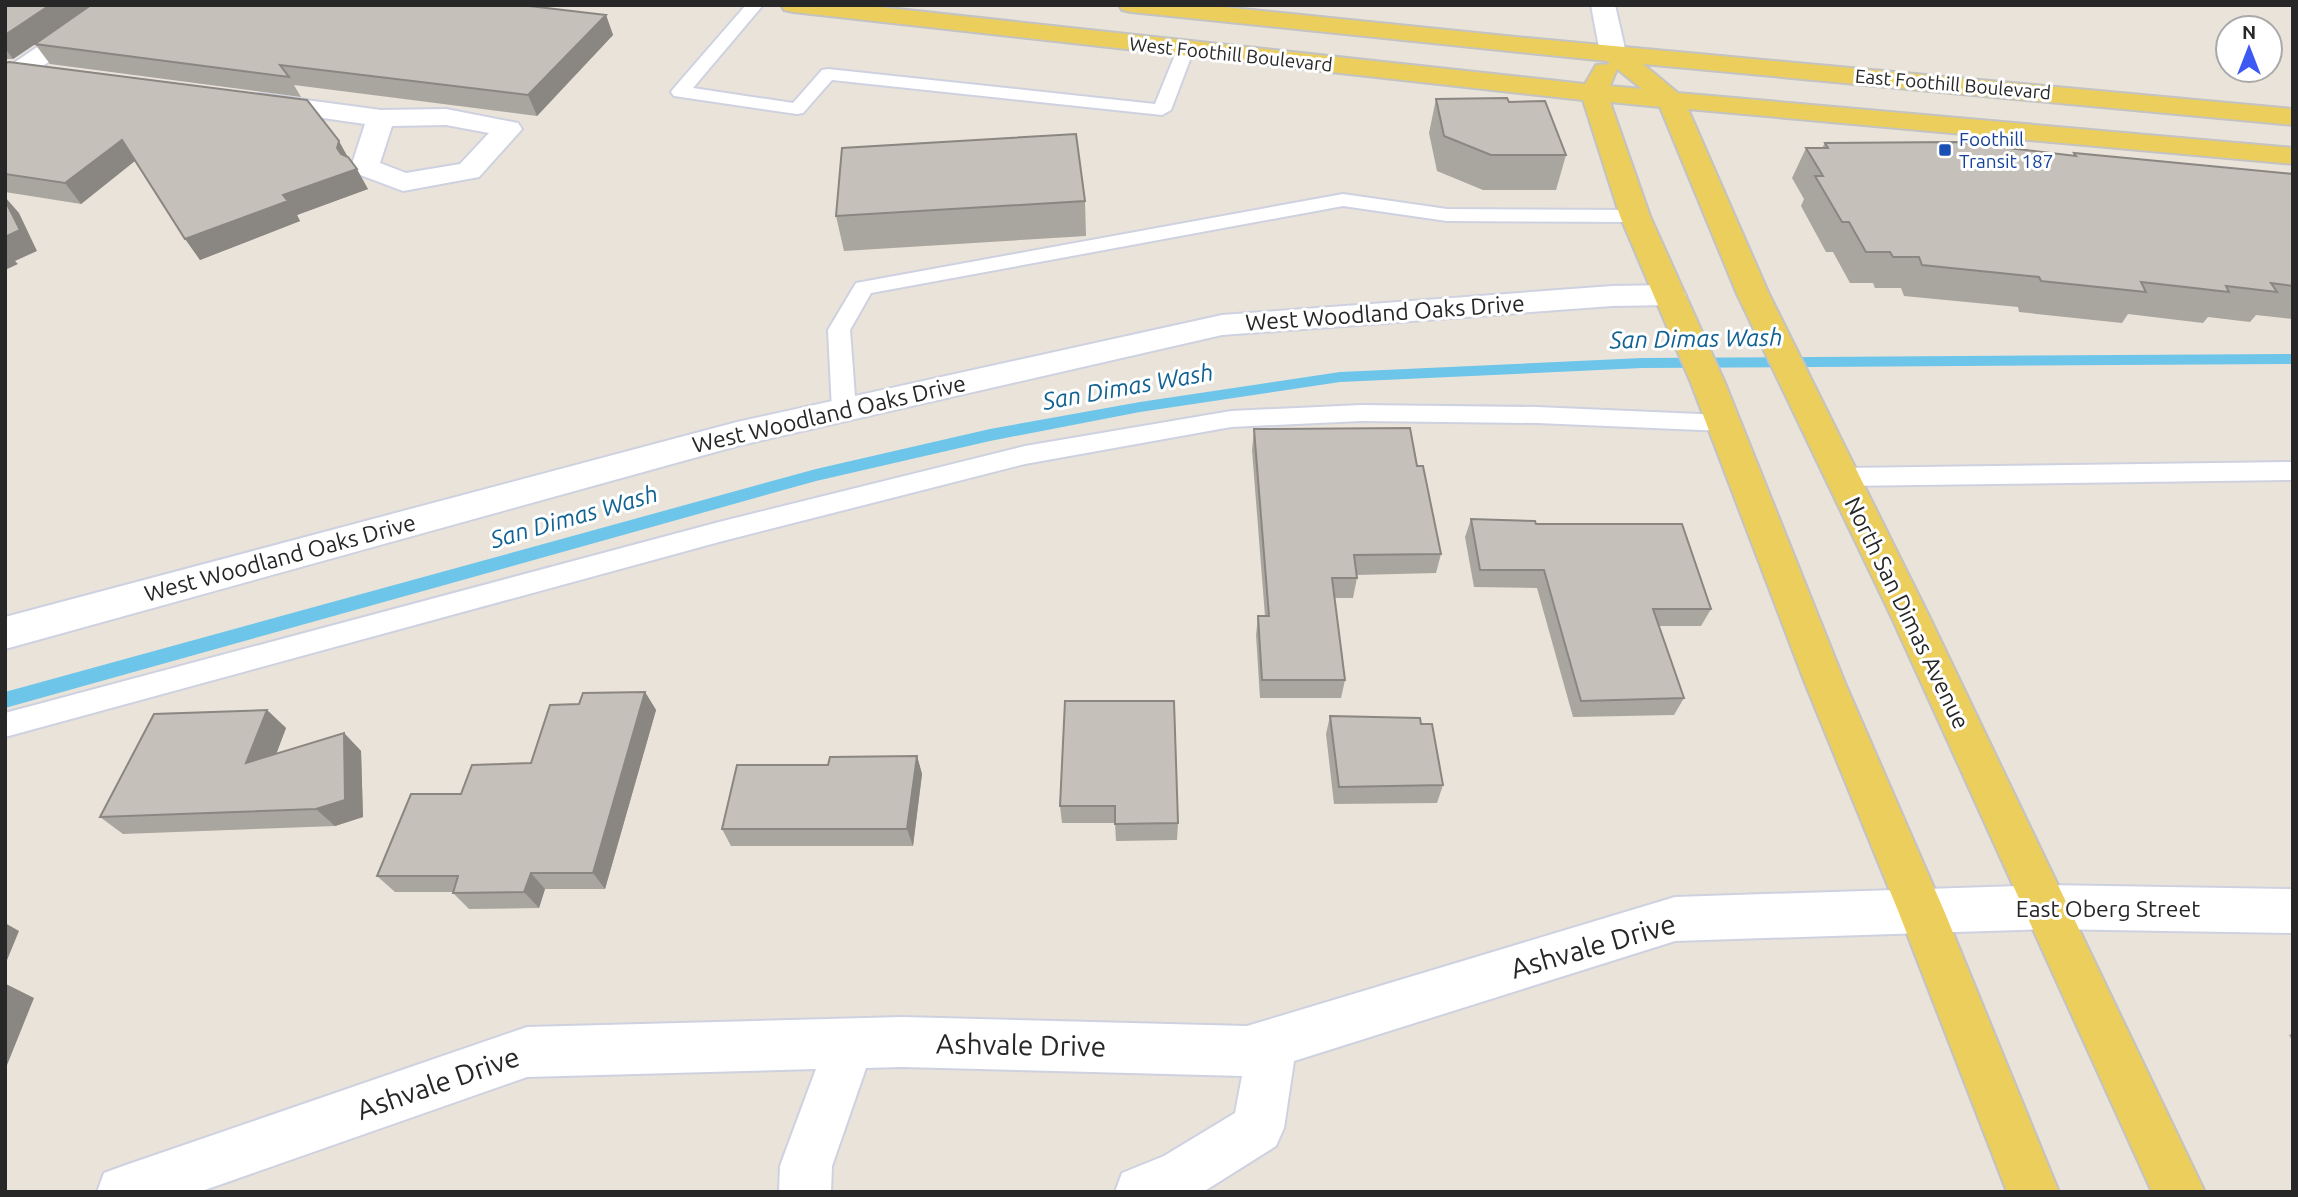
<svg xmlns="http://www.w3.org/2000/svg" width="2298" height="1197" font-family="Ubuntu,sans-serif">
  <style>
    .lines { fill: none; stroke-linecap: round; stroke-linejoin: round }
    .stream { fill: #6dc5ea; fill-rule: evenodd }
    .lane-casing { stroke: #ced1e0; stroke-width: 4 }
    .street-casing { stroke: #ced1e0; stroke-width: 4 }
    .primary-casing { stroke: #c3c3c3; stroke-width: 4 }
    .lane { fill: #fff; fill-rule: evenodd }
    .street { fill: #fff; fill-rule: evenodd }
    .primary { fill: #ecce5c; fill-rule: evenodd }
    .wall { fill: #a9a59f }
    .shaded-wall { fill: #8a8682 }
    .building { fill: #c5c0b9; stroke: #8a8682; stroke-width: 2 }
    .transit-dot { fill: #1a4fb4; stroke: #fff; stroke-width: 2.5 }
    .labels { text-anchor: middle; stroke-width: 6; stroke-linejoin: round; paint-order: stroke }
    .far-street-label { font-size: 19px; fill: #272727; stroke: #fff }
    .far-transit-label { font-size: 19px; fill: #164399; stroke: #fff; text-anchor: start }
    .street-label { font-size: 23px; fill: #272727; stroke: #fff }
    .water-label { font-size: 24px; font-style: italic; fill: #116292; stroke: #fff }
    .near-street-label { font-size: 28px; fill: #272727; stroke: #fff }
  </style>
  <rect width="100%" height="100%" fill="#eae3d9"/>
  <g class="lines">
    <!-- stream -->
    <path class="stream" d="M2293 354V364L1642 368 1340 382 1140 412 990 441 816 481 5 708V692L816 469 990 429 1140 402 1340 372 1642 358Z"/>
    <defs>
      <path id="lane" d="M746 5H763L693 88 793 103 822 70 828 69 1155 104 1179 45 1185 44 1194 49 1171 110 1162 115 832 80 803 113 797 114 674 96 671 92 674 88Z
        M1343 194 1447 209 1635 210 1642 212 1645 216 1642 220 1635 222 1447 221 1343 206 871 293 850 330 856 410 852 416 844 418 836 416 832 410 828 330 856 283Z
        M1361 405 1537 407 1723 415 1731 417 1735 423 1731 429 1723 431 1537 423 1361 421 1231 427 1025 464 719 542 5 737V713L719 522 1025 446 1231 411Z
        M2293 462V480L1842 486 1833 483 1830 477 1833 471 1842 468Z"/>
      <path id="street" d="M99 5H127L14 87 5 89V69Z
        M1591 5H1615L1626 53 1622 58 1613 61 1604 58 1600 53Z
        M261 94 381 110 446 109 518 123 522 129 479 177 403 191 355 173 351 167 365 124 252 108 248 102 252 96ZM446 125 489 133 460 164 406 173 380 163 392 126Z
        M1670 285 1681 288 1686 295 1681 302 1670 305 1612 306 1222 335 737 446 5 649V617L737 422 1222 315 1612 286Z
        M2046 885 2293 889V933L2046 929 1675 941 1294 1061 1284 1128 1276 1146 1203 1192H1115L1122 1173 1164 1156 1235 1113 1242 1076 902 1067 866 1068 832 1166 831 1192H779L780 1166 816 1069 527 1077 199 1192H97L104 1173 123 1166 527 1027 902 1017 1247 1026 1675 897Z"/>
      <path id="primary" d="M781 5H861L1585 84 1596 65 1610 64 1607 61 1131 12 1122 10 1119 5H1204L1527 38 2293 109V125L1643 64 1678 93 2293 148V164L1688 109 1769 294 1929 616 2205 1192H2152L1891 616 1737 294 1660 107 1610 102 1650 216 1725 383 1845 683 1945 913 2059 1192H2007L1899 913 1805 683 1691 383 1620 216 1583 100 793 12 784 10ZM1617 69 1642 89 1610 86Z"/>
    </defs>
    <!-- lane casing -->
    <use href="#lane" class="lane-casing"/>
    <!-- street casing -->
    <use href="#street" class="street-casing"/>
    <!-- primary casing -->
    <use href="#primary" class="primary-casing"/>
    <!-- lane -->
    <use href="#lane" class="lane"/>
    <!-- street -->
    <use href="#street" class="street"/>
    <!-- primary -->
    <use href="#primary" class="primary"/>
  </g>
  <!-- wall -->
  <path class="wall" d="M5 5 606 15 613 35 537 116 294 85 301 97 50 64 35 44 37 43 13 59H5Z
    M5 63 347 157 368 189 297 215 300 221 200 260 135 161 81 204 5 192Z
    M1436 99 1509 102 1566 155 1556 190H1483L1437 171 1429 133Z
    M1825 143 2073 156 2074 153 2293 174V319L2256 315 2250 322 2208 317 2203 323 2128 314 2122 323 2019 312 2018 307 1904 296 1901 288H1875L1873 283H1850L1833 252H1826L1801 206 1804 199 1792 178 1806 148H1822Z
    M1085 201 1086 236 844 251 836 216Z
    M1254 429 1417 466 1441 554 1436 573 1357 575V578L1353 598H1334L1345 680 1341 698H1260L1256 635 1258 616H1265L1252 450Z
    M1471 519 1536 524 1711 609 1701 626H1659L1684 698 1674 715 1573 717 1537 588 1474 587 1465 537Z
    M645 692 656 710 605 889H545L539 908 469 909 453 893V892H395L377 876 461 794 531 763 579 704Z
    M1065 701 1178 823 1177 840 1116 841 1115 823H1062L1060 806Z
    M267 710 286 728 276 754 344 733 361 751 363 817 335 826 123 834 100 817Z
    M1330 716 1421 724 1443 785 1437 803 1334 804 1326 734Z
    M917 756 922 774 913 846H731L722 829Z
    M2293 1033V1042L2289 1035Z"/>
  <!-- shaded-wall -->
  <path class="shaded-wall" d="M50 5H93L13 59 5 48V35Z
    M606 15 613 35 537 116 528 95Z
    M122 140 136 160 81 204 65 183Z
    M339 141 350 161 349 168 337 148Z
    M357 169 368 189 297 215 300 221 200 260 185 239 283 195Z
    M5 197 19 213 37 251 15 261 18 264 5 270Z
    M645 692 656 710 605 889 593 873Z
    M267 710 286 728 266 781 246 763Z
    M344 733 361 751 363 817 335 826 316 809Z
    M917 756 922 774 913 846 907 829Z
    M531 873 545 889 539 908 524 892Z
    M5 923 19 931 5 965Z
    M6 984 34 998 5 1070V987Z"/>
  <!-- building -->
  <path class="building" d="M5 5H50L5 35Z
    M91 5H521L606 15 528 95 280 65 289 77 35 44Z
    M9 62 307 100 339 141 337 148 341 154 348 157 357 169 283 195 288 201 185 239 122 140 65 183 5 174V63Z
    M1507 98 1509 102 1545 101 1566 155H1491L1444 136 1436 99Z
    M1076 134 1085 201 836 216 842 148Z
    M1956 142 2076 156 2074 153 2293 174V286L2271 283 2277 292 2226 286 2229 292 2141 282 2146 292 2041 281 2039 277 1922 265 1919 257H1893L1890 252H1866L1849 222H1842L1815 176H1823L1806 148H1828L1825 143Z
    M5 200 20 230 5 237Z
    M1410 428 1417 466H1423L1441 554 1354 555 1357 578H1332L1345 680H1262L1258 616H1269L1254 429Z
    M1471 519 1535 521 1536 524H1682L1711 609H1653L1684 698 1581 701 1544 570H1480Z
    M645 692 593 873H531L524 892 453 893 458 876H377L411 794H461L472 765 531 763 550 705 579 704 583 693Z
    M1065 701H1174L1178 823 1115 824V806H1060Z
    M267 710 246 763 344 733 345 800 316 809 100 817 154 714Z
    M1330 716 1420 718 1421 724H1432L1443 785 1339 787Z
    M917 756 907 829H722L737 765H828L830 757Z"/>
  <!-- markers -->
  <rect class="transit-dot" x="1938" y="143" width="14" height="14" rx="3.5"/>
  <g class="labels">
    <!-- far-street labels -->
    <g class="far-street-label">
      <text transform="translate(1231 54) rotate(6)" y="7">West Foothill Boulevard</text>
      <text transform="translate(1953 84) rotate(5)" y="7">East Foothill Boulevard</text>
    </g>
    <!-- far-transit labels -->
    <g class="far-transit-label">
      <text x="1959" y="146">Foothill<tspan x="1959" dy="22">Transit 187</tspan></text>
    </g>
    <!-- street labels -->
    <g class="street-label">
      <text transform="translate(1385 313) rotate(-4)" y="8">West Woodland Oaks Drive</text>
      <text transform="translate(829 414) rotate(-13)" y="8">West Woodland Oaks Drive</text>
      <text transform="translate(280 558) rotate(-15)" y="8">West Woodland Oaks Drive</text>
      <text transform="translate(1907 613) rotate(64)" y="8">North San Dimas Avenue</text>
      <text x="2108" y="917">East Oberg Street</text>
    </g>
    <!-- water labels -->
    <g class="water-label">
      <text transform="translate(1696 339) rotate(-1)" y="8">San Dimas Wash</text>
      <text transform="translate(1128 387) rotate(-10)" y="8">San Dimas Wash</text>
      <text transform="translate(574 517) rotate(-16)" y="8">San Dimas Wash</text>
    </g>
    <!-- near-street labels -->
    <g class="near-street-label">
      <text transform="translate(1593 946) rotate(-16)" y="10">Ashvale Drive</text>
      <text transform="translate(1021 1045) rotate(1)" y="10">Ashvale Drive</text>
      <text transform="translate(438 1083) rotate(-19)" y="10">Ashvale Drive</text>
    </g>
  </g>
  <!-- border -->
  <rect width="2298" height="1197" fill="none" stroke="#272727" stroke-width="14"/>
  <!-- north arrow -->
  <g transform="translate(2249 49)"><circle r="33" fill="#ffffff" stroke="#a9a9a9" stroke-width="2"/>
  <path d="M0-5L12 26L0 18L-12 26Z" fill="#3c59f4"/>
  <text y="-10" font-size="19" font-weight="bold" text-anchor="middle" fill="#272727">N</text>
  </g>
</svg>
